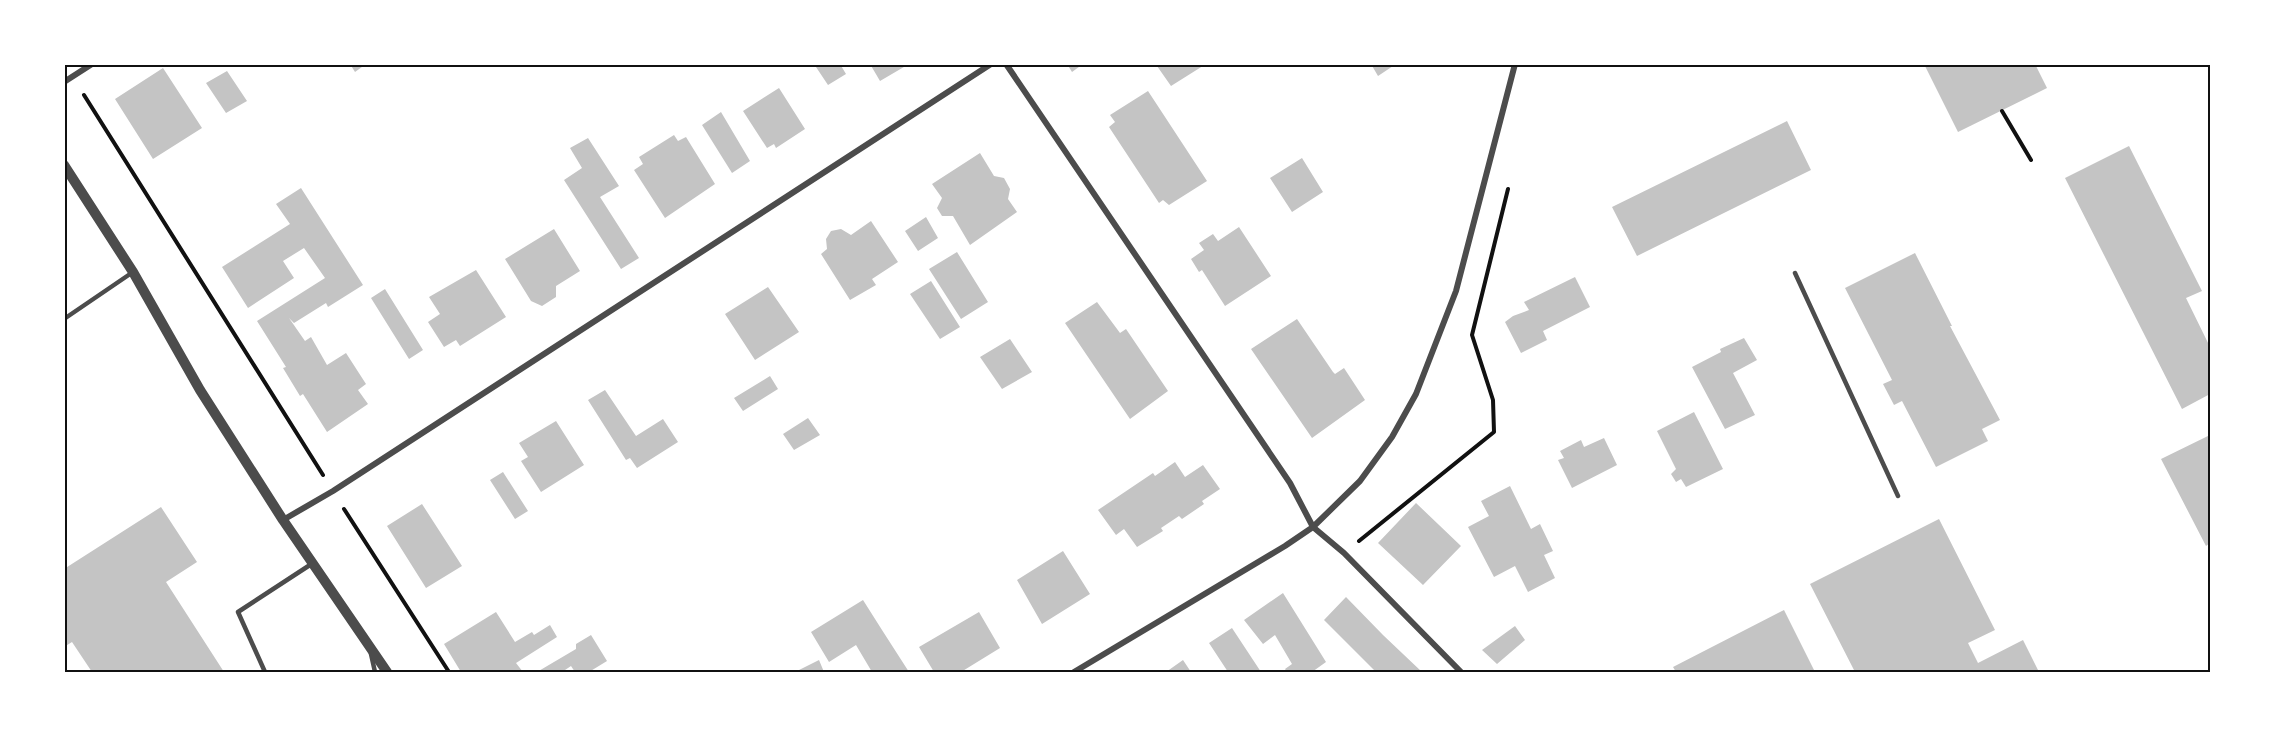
<svg xmlns="http://www.w3.org/2000/svg" width="2275" height="737" font-family="'Roboto Condensed',sans-serif">
  <style>
    .building { fill: #c4c4c4 }
    .lines { fill: none; stroke-linecap: round; stroke-linejoin: round }
    .path { stroke: #111; stroke-width: 4 }
    .service { stroke: #4c4c4c; stroke-width: 4.5 }
    .minor { stroke: #4c4c4c; stroke-width: 6 }
    .tertiary { stroke: #4c4c4c; stroke-width: 10 }
    .neatline { fill: none; stroke: #111; stroke-width: 2 }
  </style>
  <rect width="100%" height="100%" fill="#fff"/>
  <!-- building -->
  <path class="building" d="M350 64H366L355 72Z
    M814 64H840L846 74 828 85Z
    M870 64H909L880 81Z
    M1067 64H1083L1072 72Z
    M1159 64H1206L1171 86 1157 66Z
    M1371 64H1396L1378 76Z
    M1924 64H2035L2047 88 1958 132Z
    M163 68 202 128 153 159 115 99Z
    M227 71 247 101 226 113 206 83Z
    M779 88 805 129 776 148 774 144 767 148 743 111Z
    M1148 91 1207 181 1169 205 1163 200 1159 203 1109 127 1115 122 1110 115Z
    M721 112 750 161 732 173 702 125Z
    M1787 121 1811 170 1637 256 1612 207Z
    M674 135 678 141 686 137 715 184 665 218 634 170 643 164 639 157Z
    M588 138 619 186 600 197 639 258 621 269 564 180 582 168 570 148Z
    M2129 146 2202 291 2186 298 2210 347V394L2182 409 2065 178Z
    M980 153 994 176 1004 178 1010 189 1008 199 1017 212 970 245 953 216H942L937 208 942 198 932 184Z
    M1302 158 1323 192 1292 212 1270 178Z
    M301 188 363 285 328 307 326 303 294 323 289 318 305 341 311 337 327 365 346 353 366 384 358 390 368 404 327 432 303 394 300 396 283 368 286 367 257 321 325 278 304 248 283 261 294 278 248 308 222 267 290 224 276 204Z
    M926 217 938 238 918 251 905 231Z
    M871 221 898 262 872 279 876 285 850 300 821 254 827 249 826 239 831 231 841 229 851 235Z
    M1239 227 1271 276 1225 306 1202 270 1199 272 1191 259 1204 250 1199 243 1213 234 1218 241Z
    M554 229 580 271 556 286V297L542 306 531 301 505 259Z
    M957 252 988 302 961 319 929 269Z
    M1915 253 1952 326H1950L2000 420 1982 429 1988 441 1936 467 1902 401 1894 405 1883 384 1892 380 1845 288Z
    M476 270 506 317 460 346 456 340 444 347 428 322 440 314 429 297Z
    M1575 277 1590 307 1543 331 1547 340 1521 353 1505 322 1513 316 1529 310 1524 302Z
    M931 281 960 327 940 339 910 294Z
    M768 287 799 332 755 360 725 314Z
    M385 289 423 350 409 359 371 298Z
    M1097 302 1120 333 1126 329 1168 391 1130 419 1065 323Z
    M1297 319 1333 372 1335 374 1344 368 1365 400 1312 438 1251 349Z
    M1744 338 1757 360 1733 373 1755 415 1725 429 1692 367 1721 352 1720 349Z
    M1010 339 1032 372 1002 389 980 357Z
    M770 376 778 389 743 411 734 398Z
    M605 390 636 436 663 419 678 442 637 468 630 458 626 460 588 400Z
    M1694 412 1723 469 1686 487 1681 479 1676 482 1671 474 1676 469 1657 431Z
    M808 418 820 435 794 450 783 434Z
    M556 421 584 465 541 492 521 461 528 457 519 443Z
    M2210 435V543L2206 546 2161 459Z
    M1604 438 1617 465 1572 488 1558 460 1564 458 1560 451 1581 440 1584 447Z
    M1175 462 1185 477 1203 465 1220 489 1202 501 1204 504 1182 519 1179 516 1161 528 1163 531 1137 547 1124 529 1116 535 1098 510 1153 473 1155 476Z
    M503 472 528 511 515 519 490 480Z
    M1510 486 1531 529 1540 524 1553 551 1544 555 1555 578 1528 592 1515 566 1494 577 1468 527 1489 516 1481 501Z
    M1416 503 1461 546 1423 585 1378 543Z
    M422 504 462 566 426 588 387 526Z
    M161 507 197 562 166 582 224 672H92L72 642 64 647V569Z
    M1939 519 1995 630 1968 643 1978 663 2023 640 2039 672H1855L1810 584Z
    M1063 551 1090 594 1042 624 1017 580Z
    M1283 593 1326 662 1312 672H1287L1285 669 1292 664 1275 635 1263 644 1244 620Z
    M1346 597 1383 635 1422 672H1376L1324 620Z
    M863 600 882 630 909 672H872L856 645 829 662 811 632Z
    M1784 610 1815 672H1676L1673 667Z
    M496 612 515 642 532 632 534 635 550 625 557 637 516 663 523 672H461L444 644Z
    M979 612 1000 648 961 672 959 671 934 672 919 647Z
    M1515 626 1525 640 1497 664 1482 650Z
    M1232 628 1261 672H1228L1209 643Z
    M591 635 607 661 589 672H575L571 666 562 672H537L576 649V644Z
    M819 660 824 672H795Z
    M1183 660 1191 672H1166Z"/>
  <g class="lines">
    <!-- path -->
    <path class="path" d="M84 95 323 475
      M2002 111 2031 160
      M344 509 449 672
      M1359 541 1494 432 1493 400 1472 335 1508 189"/>
    <!-- service -->
    <path class="service" d="M1795 273 1898 496
      M64 319 133 272
      M371 654 375 672
      M265 672 238 612 313 563"/>
    <!-- minor -->
    <path class="minor" d="M1006 64 1290 483 1313 527 1344 553 1461 672
      M64 82 92 64
      M283 520 333 491 991 64
      M1074 672 1285 546 1313 527 1360 481 1392 437 1416 394 1456 291 1515 64"/>
    <!-- tertiary -->
    <path class="tertiary" d="M64 165 133 272 200 390 283 520 387 672"/>
  </g>
  <!-- border -->
  <rect width="2275" height="737" fill="none" stroke="#ffffff" stroke-width="132"/>
  <rect x="66" y="66" width="2143" height="605" class="neatline"/>
</svg>
